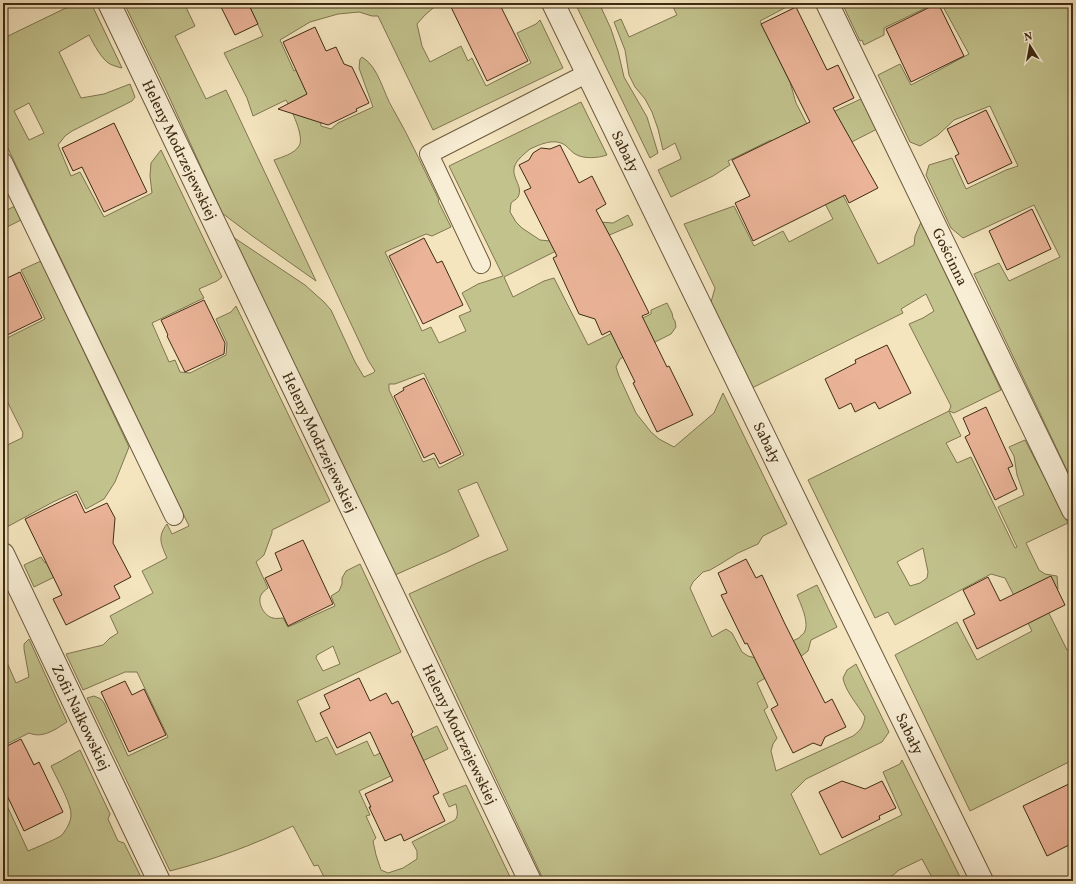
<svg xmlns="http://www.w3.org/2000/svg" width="1076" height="884" font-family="Vollkorn,serif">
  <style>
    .green { fill: #c2c28d; stroke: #807650; fill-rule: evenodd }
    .building { fill: #ebb499; stroke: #3e2b12 }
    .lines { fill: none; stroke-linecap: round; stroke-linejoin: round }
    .lane-casing { stroke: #6c5a3d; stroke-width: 20 }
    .street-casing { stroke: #6c5a3d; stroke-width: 24 }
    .lane { stroke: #f8eed5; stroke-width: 18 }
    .street { stroke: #f8eed5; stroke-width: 22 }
    .labels { text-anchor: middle; stroke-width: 4; stroke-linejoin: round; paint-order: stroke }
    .street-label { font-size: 15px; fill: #3e2b12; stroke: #f8eed5 }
  </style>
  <rect width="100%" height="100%" fill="#f4e5bf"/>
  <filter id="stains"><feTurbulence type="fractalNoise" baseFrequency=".005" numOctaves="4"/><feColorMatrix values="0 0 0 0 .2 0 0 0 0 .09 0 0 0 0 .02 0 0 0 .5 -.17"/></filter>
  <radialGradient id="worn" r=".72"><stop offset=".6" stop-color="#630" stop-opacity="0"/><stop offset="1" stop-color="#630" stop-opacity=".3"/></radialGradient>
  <!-- green -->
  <path class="green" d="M74 3H91L122 68C118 67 114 66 110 64 102 60 93 43 89 35L59 52 81 98 104 94 130 84 135 97 132 101 72 131 65 136 58 145 71 176 80 172 104 217 152 193 150 176 151 163 161 150 222 277 217 281 199 289 204 298 152 323 169 362 175 360 180 372 190 373 226 355 227 343 216 319 231 312 236 306 330 501 272 530V533L264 555 256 562 268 588C265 590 263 592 261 595 257 603 264 616 273 618 276 619 280 618 283 618L288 627 335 606 331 596 339 591 342 584V578L346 571 360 564 401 652 297 701 316 742 327 737 336 755 367 741 374 756 437 726 448 749 359 791 370 815 366 816 376 838 373 841 376 855 381 870 388 873 403 868 417 859V851L412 842 455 820C459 815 457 810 456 804L449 807 443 794 466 785 512 881H326L318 865 314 866 293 826C253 845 213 860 170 871L87 698 94 696 101 699 104 703 128 756 168 737 137 672H125L83 690 66 654 103 645 110 638 118 633 110 616 153 593 142 571 167 558C161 544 157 537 167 524L172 534 189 526 3 138V32L6 37 74 4ZM29 103 44 133 29 140 14 111ZM333 646 340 664 323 671 316 658 317 655Z
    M124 3H184L195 26 175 36 206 99 226 90 316 281 251 235 222 213 166 90Z
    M248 3H439L425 15 417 24 422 46 430 62 461 46 468 61 472 58 486 86 531 63 517 33 536 24 540 20 563 68 433 130 378 16H372L359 12 338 14 310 22 280 40 294 71 298 69 320 117 321 126 331 129 338 123 373 107 359 68 360 59 362 57C379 67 383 93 393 109 410 138 424 170 439 200L438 201 451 227 432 236 426 234 385 252 422 331 431 327 439 343 466 331 459 316 471 311 462 293 478 284 503 276 449 166 581 102 607 155C598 158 585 159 577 155 572 153 569 148 565 145 554 138 541 144 530 149 526 152 522 156 519 159 505 175 525 184 518 197 517 199 513 201 511 203L510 212 516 222 522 228 540 240 550 241 600 222 613 223 628 215 633 225 607 236 568 245 504 277 513 297 544 281 554 278 588 345 651 314V310L667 303 672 313 673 318 675 321 676 327 671 334 641 349 629 354 620 359 616 367 619 376 636 413 651 432 659 439 674 447 714 413 723 393 787 524 763 536 758 544 738 553 722 563 710 570 703 572 693 582 690 588 712 637 726 629 732 633 742 652 748 656 756 658 799 638C800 636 802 635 804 633 810 623 801 605 797 595L817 585 837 627 811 640 808 651 799 658 757 683 768 707 764 710 777 738 773 744 771 751 776 771 853 736C861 730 863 727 865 717 858 705 845 691 843 678L847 670 856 664 889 732 882 742 806 779 791 794 820 855 902 815 883 772 900 764 902 760 962 881H934L922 859 899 870 892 876 883 881H544L429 636 409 594 484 560 508 550 477 482 458 490 479 536 447 552 395 575 233 237 305 285 324 302 331 310 355 362 364 377 373 373 375 371 368 360 274 160C282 157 294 154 299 146 305 137 291 109 286 100L253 116 247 98 224 53 263 36ZM424 373 464 455 439 468 434 458 423 462 389 390V384H395Z
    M575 3H599L611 29 618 51 624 77 647 117 658 153 650 158Z
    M671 3H794L760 21 790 82 796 103 807 124 863 98 877 129 842 147 817 144 878 264 914 245 915 236 921 222 1001 390 954 413 949 411 961 436 946 443 957 463 971 457 1015 548 1017 547 998 507 1024 495 1017 475 1014 456 1009 447 1025 440 1068 523 1026 543 1039 570 1045 574 1057 576 1058 589 1041 597 1067 650 1073 647V760L970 811 895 655 957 622 977 660 1032 631 1005 578 991 574 895 625 888 612 875 618 808 480 949 411 951 406 909 324 923 318 934 311 926 294 901 309 903 313 752 388 711 302 715 288 684 224 734 206 754 246 783 231 789 242 833 219 805 166 789 174 771 140 728 161 730 165 713 176 671 197 658 170 681 159V158L675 143 663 150 658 129 652 112 645 99 635 87 629 75 625 50 614 22 621 19 629 37 677 15ZM923 548 928 572 927 578 920 583 910 586 897 562Z
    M842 3H936L884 28V35L864 45 862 40 860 41Z
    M941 3H1073V483L974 274 999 263 1009 281 1060 257 1034 205 963 238 951 228 926 175 929 165 952 158 966 189 1006 170 1018 166 990 106 954 120 938 135 920 146 910 142 878 75 900 64 911 85 969 54Z
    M15 206 21 220 3 229V212Z
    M41 261 129 447 115 482 104 499 86 509 77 491 53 502 5 528 3 523V447L22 438 23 433 3 393V340L45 319 21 270Z
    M76 547 83 563 34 587 24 565 41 557 45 563Z
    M29 639 67 722C56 729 43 739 29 733L3 746V658H5L16 683 29 677 24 649V644Z
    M80 750 110 814 108 819 118 841 124 843 143 881H3V797L28 851C35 848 57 839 62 835 66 830 71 822 71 815 72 805 56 777 51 766L61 761Z"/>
  <!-- building -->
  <path class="building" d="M219 3H248L258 24 235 35Z
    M449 3H499L528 61 487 81Z
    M938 3 964 56 911 82 886 29Z
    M796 7 827 70 838 65 854 98 833 108 878 188 849 203 845 195 753 241 735 203 750 196 732 160 810 122 761 24Z
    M315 27 326 51 336 47 344 64 352 67 369 103 356 109 357 111 328 125 278 109 307 94 283 42Z
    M986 110 1012 163 968 184 955 156 959 154 947 129Z
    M114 123 147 192 104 212 82 167 73 171 62 148Z
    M560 145 579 183 592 176 606 204 596 210 619 253 649 313 642 316 667 367 669 366 693 415 657 432 633 383 635 382 610 331 602 335 595 319 579 314 553 258 557 256 524 191 531 188 519 165 529 160 533 153 541 148 550 149Z
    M1032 209 1051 249 1007 270 989 231Z
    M424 238 437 263 442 261 463 305 423 324 389 256Z
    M20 272 42 318 3 337V280Z
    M204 300 225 343 224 354 185 372 167 336 168 335 161 320Z
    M887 345 911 393 879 409 875 402 855 412 851 403 839 409 825 379 856 363 855 360Z
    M424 378 461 454 440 464 434 453 424 458 394 396 404 390 403 388Z
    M986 407 1013 466 1008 468 1017 489 995 500 965 437 970 434 963 418Z
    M76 494 85 513 107 503 115 518 113 543 131 577 114 586 120 598 66 625 53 599 62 595 25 519Z
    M303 540 333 604 288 626 265 578 282 570 275 553Z
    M746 559 756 578 762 575 785 624 825 703 832 699 846 727 825 737 821 746 813 743 793 753 771 709 778 705 747 643 745 644 721 595 727 593 718 573Z
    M1051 576 1065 605 977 649 963 620 975 614 963 590 988 577 1000 601Z
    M359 678 370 701 386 693 392 704 398 701 413 732 411 734 439 793 433 796 445 821 404 841 401 834 385 841 369 807H371L365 794 393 781 370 732 337 748 320 713 330 708 324 695Z
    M125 681 132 695 144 689 166 735 129 752 101 692Z
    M21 739 34 765 39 762 63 812 24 831 3 787V748Z
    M842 781 865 789 882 781 896 808 879 816 880 819 842 838 819 792Z
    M1073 782V843L1047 856 1023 806Z"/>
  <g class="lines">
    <defs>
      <path id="lane" d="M3 162 174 516
        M481 264 429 154 588 73"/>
      <g id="street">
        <path id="s1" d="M109 3 530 881"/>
        <path id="s2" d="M553 3 822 555 982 881"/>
        <path id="s3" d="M827 3 1073 510"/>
        <path id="s4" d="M3 554 159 881"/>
      </g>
    </defs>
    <!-- lane casing -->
    <use href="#lane" class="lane-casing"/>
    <!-- street casing -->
    <use href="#street" class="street-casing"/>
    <!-- lane -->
    <use href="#lane" class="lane"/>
    <!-- street -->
    <use href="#street" class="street"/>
  </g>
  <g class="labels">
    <!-- street labels -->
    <g class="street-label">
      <text dy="5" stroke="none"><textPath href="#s1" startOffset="163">Heleny Modrzejewskiej</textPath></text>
      <text dy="5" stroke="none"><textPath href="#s2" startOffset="165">Sabały</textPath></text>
      <text dy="5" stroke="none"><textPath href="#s3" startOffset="282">Gościnna</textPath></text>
      <text dy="5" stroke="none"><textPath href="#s1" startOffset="487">Heleny Modrzejewskiej</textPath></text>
      <text dy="5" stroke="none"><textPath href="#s2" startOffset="489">Sabały</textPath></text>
      <text dy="5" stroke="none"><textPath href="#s4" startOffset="181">Zofii Nałkowskiej</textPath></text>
      <text dy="5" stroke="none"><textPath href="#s2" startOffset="813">Sabały</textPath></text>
      <text dy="5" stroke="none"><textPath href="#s1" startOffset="811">Heleny Modrzejewskiej</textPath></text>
    </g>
  </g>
  <!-- margin -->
  <rect width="1076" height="884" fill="none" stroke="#f4e5bf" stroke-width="16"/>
  <rect x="4" y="4" width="1068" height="876" fill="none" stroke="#3e2b12" stroke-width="2"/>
  <rect x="8" y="8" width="1060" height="868" fill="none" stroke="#3e2b12"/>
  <!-- north arrow -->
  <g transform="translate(1030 46) rotate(349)" stroke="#f8eed5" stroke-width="3" paint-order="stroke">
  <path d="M0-3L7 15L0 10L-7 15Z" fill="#3e2b12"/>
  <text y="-6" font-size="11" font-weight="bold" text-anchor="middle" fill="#3e2b12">N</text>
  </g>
  <rect width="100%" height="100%" filter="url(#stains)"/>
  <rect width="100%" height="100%" fill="url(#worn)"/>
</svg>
